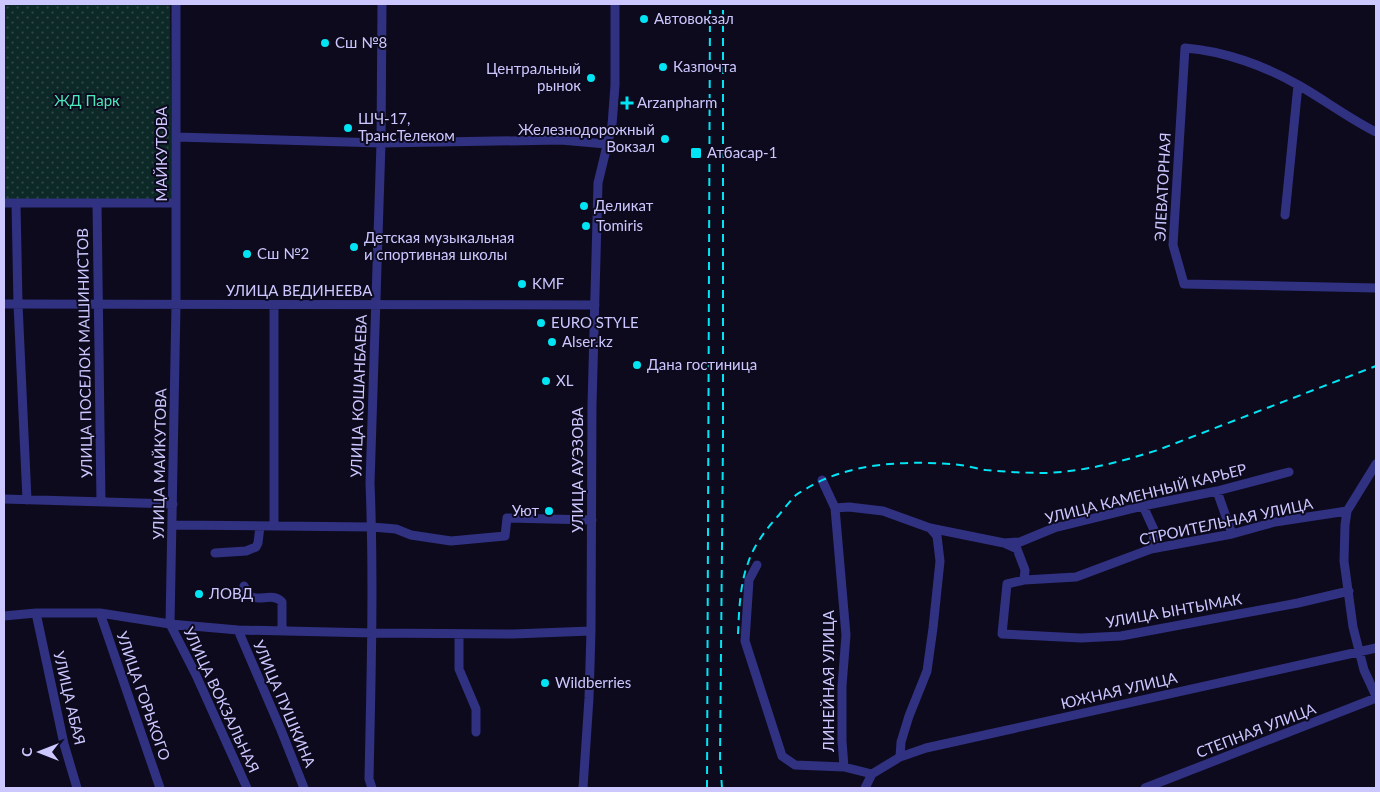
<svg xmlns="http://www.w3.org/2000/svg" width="1380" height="792" font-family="Lato,sans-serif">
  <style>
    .park { fill: url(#park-dots) }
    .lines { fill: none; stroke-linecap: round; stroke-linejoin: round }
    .minor { stroke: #313182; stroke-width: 9 }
    .rail { stroke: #00e4f3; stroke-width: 2; stroke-dasharray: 8 6; stroke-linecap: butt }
    .poi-dot { fill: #00e4f3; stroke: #0d0a1e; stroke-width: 2 }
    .labels { text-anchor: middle; stroke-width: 4; stroke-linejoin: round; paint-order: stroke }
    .poi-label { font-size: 15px; fill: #ccc8ff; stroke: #0d0a1e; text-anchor: start }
    .park-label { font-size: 15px; fill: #4ae8bb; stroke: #0d0a1e }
    .street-label { font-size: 15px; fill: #ccc8ff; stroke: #0d0a1e }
  </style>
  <defs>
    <pattern id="park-dots" width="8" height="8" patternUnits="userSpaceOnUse" patternTransform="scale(1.25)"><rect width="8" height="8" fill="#0d2927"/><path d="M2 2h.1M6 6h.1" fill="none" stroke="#2f4747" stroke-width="1.8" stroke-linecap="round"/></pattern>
  </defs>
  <rect width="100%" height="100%" fill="#0d0a1e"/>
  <!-- park -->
  <path class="park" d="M4 4H170L172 199H4Z"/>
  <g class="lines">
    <!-- minor -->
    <path class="minor" d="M176 4V305L170 624 196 675 247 788
      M1376 132C1350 119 1326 101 1300 86 1266 66 1224 51 1185 48L1173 245 1184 284 1376 288
      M176 137 381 143 561 140 606 144
      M4 203H176
      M16 203 18 304 27 500
      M97 203 101 502
      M1285 215 1298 85
      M4 304 595 305
      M274 305V526
      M1376 464 1347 511 1345 525 1344 561 1353 627 1364 670 1376 696
      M822 480 835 508 846 635 842 686V741L844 767 872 774
      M1217 491 1232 534
      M4 499 173 504
      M1143 506 1155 532 1151 549
      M835 508 849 507 883 511 930 528 1004 543 1020 542 1054 528 1143 506 1217 491 1289 472
      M1347 511 1275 522 1232 534 1151 549 1076 577 1024 580 1007 584 1002 634 1081 638 1121 636 1298 603 1349 591
      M172 525 372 527 396 529 411 535 451 541 505 536 507 518 592 520
      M1006 544 1017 549 1025 570 1024 580
      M215 553 246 551 256 547 258 543 260 526
      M757 565 749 580 745 641 782 756 795 765 844 767
      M244 586C246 589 247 595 250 596 259 602 273 592 282 602V631
      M36 613 64 744 77 788
      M100 613 160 788
      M4 616 36 613H100L170 624 238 630 373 633 513 634 591 631
      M238 630 281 730 304 788
      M459 634V669L476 709V732
      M900 757 901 742 909 716 927 671 933 628 940 561 937 536 931 529
      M872 774 900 757 926 748 1376 648
      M372 788 369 779C371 680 374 581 370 483L381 143 382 4
      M583 788 589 698 591 631 592 405 598 183 612 125 615 85V4
      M865 788 872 774
      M1145 788 1376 698"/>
    <!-- rail -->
    <path class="rail" d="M738 634C739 611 740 584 748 563 754 545 766 529 779 515 784 509 790 501 796 495 800 492 805 490 809 487 851 462 912 460 960 465 969 466 978 469 986 470 1006 472 1027 473 1047 473 1086 471 1120 462 1158 450L1376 366
      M707 788 710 4
      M722 788 720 759 723 439V4"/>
  </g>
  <!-- markers -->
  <g class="poi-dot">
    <circle cx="644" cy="19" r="5"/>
    <circle cx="325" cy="43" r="5"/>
    <circle cx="663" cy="67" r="5"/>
    <circle cx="591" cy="78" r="5"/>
    <path d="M624.5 95.5h5v5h5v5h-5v5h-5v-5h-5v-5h5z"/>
    <circle cx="348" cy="128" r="5"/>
    <circle cx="665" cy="139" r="5"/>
    <rect x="690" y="147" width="12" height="12" rx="2.5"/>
    <circle cx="584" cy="206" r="5"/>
    <circle cx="586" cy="226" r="5"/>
    <circle cx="354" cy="247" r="5"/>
    <circle cx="247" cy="254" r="5"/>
    <circle cx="522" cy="284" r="5"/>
    <circle cx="541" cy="323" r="5"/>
    <circle cx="552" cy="342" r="5"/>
    <circle cx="637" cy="365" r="5"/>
    <circle cx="546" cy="381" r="5"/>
    <circle cx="549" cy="511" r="5"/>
    <circle cx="199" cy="594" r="5"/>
    <circle cx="545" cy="683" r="5"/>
  </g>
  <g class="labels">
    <!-- poi labels -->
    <g class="poi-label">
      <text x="654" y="24">Автовокзал</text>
      <text x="335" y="48">Сш №8</text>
      <text x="673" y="72">Казпочта</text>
      <text x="581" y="74" text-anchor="end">Центральный<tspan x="581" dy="17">рынок</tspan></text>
      <text x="637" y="108">Arzanpharm</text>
      <text x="358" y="124">ШЧ-17,<tspan x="358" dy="17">ТрансТелеком</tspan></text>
      <text x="655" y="135" text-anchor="end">Железнодорожный<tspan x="655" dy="17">Вокзал</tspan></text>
      <text x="707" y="158">Атбасар-1</text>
      <text x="594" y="211">Деликат</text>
      <text x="596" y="231">Tomiris</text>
      <text x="364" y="243">Детская музыкальная<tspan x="364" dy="17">и спортивная школы</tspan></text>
      <text x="257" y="259">Сш №2</text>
      <text x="532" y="289">KMF</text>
      <text x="551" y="328">EURO STYLE</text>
      <text x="562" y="347">Alser.kz</text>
      <text x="647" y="370">Дана гостиница</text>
      <text x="556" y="386">XL</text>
      <text x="539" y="516" text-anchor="end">Уют</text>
      <text x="209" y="599">ЛОВД</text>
      <text x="555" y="688">Wildberries</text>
    </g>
    <!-- park labels -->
    <g class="park-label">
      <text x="87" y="106">ЖД Парк</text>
    </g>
    <!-- street labels -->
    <g class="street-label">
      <text transform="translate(162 154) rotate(-90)" y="5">МАЙКУТОВА</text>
      <text transform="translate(1163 187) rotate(-87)" y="5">ЭЛЕВАТОРНАЯ</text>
      <text x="299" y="296">УЛИЦА ВЕДИНЕЕВА</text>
      <text transform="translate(85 353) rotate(-91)" y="5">УЛИЦА ПОСЕЛОК МАШИНИСТОВ</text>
      <text transform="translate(359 396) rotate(-88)" y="5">УЛИЦА КОШАНБАЕВА</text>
      <text transform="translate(160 464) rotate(-89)" y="5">УЛИЦА МАЙКУТОВА</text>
      <text transform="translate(578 470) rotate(-90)" y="5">УЛИЦА АУЭЗОВА</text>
      <text transform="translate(1146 494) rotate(-14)" y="5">УЛИЦА КАМЕННЫЙ КАРЬЕР</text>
      <text transform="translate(1226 522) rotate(-12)" y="5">СТРОИТЕЛЬНАЯ УЛИЦА</text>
      <text transform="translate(1174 611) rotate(-10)" y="5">УЛИЦА ЫНТЫМАК</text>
      <text transform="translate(829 681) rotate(-90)" y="5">ЛИНЕЙНАЯ УЛИЦА</text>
      <text transform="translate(1119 691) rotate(-13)" y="5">ЮЖНАЯ УЛИЦА</text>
      <text transform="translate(143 696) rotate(71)" y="5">УЛИЦА ГОРЬКОГО</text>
      <text transform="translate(69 698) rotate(77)" y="5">УЛИЦА АБАЯ</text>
      <text transform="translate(221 700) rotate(65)" y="5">УЛИЦА ВОКЗАЛЬНАЯ</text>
      <text transform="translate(284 704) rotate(67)" y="5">УЛИЦА ПУШКИНА</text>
      <text transform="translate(1256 731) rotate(-21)" y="5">СТЕПНАЯ УЛИЦА</text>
    </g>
  </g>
  <!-- border -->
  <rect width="1380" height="792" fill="none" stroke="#ccc8ff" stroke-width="10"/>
  <!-- north arrow -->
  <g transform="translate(40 752) rotate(270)" stroke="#0d0a1e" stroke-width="4" paint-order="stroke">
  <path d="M0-4L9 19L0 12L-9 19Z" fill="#ccc8ff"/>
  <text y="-8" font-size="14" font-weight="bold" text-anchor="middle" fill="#ccc8ff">С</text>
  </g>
</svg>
